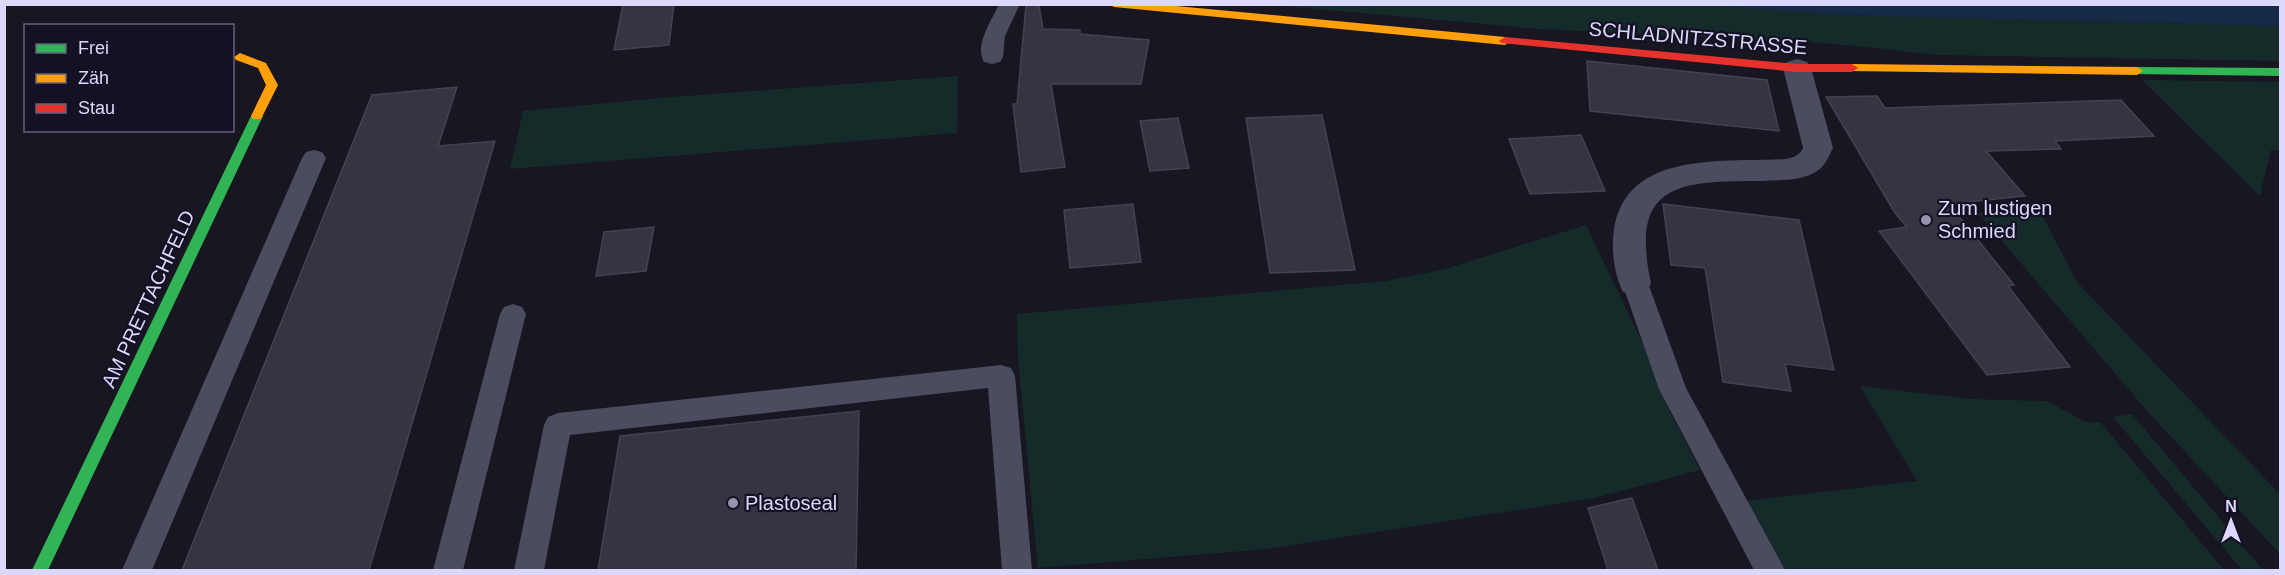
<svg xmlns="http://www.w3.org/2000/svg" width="2285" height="575" font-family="Arial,sans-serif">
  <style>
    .green { fill: #152b2a }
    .water { fill: #152a47 }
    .building { fill: #363442; stroke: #444153; stroke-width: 1.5 }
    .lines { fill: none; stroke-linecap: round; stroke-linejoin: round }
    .lane { fill: #4b4c60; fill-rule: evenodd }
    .street { fill: #4b4c60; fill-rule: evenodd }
    .fast { fill: #30b455; fill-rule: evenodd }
    .slow { fill: #ff9f0a; fill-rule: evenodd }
    .jam { fill: #e5322d; fill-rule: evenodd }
    .poi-dot { fill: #9794af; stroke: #141125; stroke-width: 2 }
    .labels { text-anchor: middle; stroke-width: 4.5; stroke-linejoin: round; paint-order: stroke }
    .street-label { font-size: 20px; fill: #dbd8fc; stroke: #141125 }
    .poi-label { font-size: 20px; fill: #dbd8fc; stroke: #141125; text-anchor: start }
  </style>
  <rect width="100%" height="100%" fill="#181620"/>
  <!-- green -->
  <path class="green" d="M1703 4 1844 15 2280 26V61L1939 55 1825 43 1539 29 1273 5Z
    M958 76 957 133 510 169 523 111 671 97Z
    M2142 80 2280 82V150H2271L2260 196Z
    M2035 202 2077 282 2280 494V554L2149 413 1978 213Z
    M1586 225 1644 346 1669 410 1700 470 1595 498 1267 549 1038 568 1018 359 1017 314 1386 281 1445 269Z
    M1860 386 1971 399 2047 401 2084 421 2101 423 2224 570H1783L1744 501 1917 481Z
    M2132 414 2263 570H2242L2113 417Z"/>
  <!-- water -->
  <path class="water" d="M2280 4V26L1844 15 1703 5Z"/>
  <!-- building -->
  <path class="building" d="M623 4H674L669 45 614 50Z
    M1026 5H1039L1043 29 1080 30V34L1149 40 1141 84H1051L1065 167 1021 172 1013 104H1017Z
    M1587 61 1767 80 1779 131 1590 111Z
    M457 87 438 146 495 141 369 570H182L372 95Z
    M1877 96 1885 108 2121 100 2154 136 2055 141 2061 149 1986 151 2025 196 1949 204 2014 285 2008 286 2070 367 1987 375 1879 231 1907 227 1895 213 1826 97Z
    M1322 115 1355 270 1270 273 1246 118Z
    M1178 118 1189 168 1150 171 1140 121Z
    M1581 135 1605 191 1530 194 1509 139Z
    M1133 204 1141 262 1070 268 1064 210Z
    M1663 204 1799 220 1834 370 1785 364 1791 391 1723 382 1705 268 1671 265Z
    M654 227 646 271 596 276 604 232Z
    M859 411 856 570H598L620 436Z
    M1632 498 1658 570H1608L1588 508Z"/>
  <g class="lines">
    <!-- lane -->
    <path class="lane" d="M999 4H1020L1005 36 1003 57 1000 62 992 64 984 62C974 45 992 20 999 4Z
      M314 150 322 152 326 158 152 570H122L302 158 306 152Z
      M1635 273 1644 276 1648 283 1686 388 1785 570H1754L1659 389 1622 283 1626 276Z
      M513 304 522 307 526 314 463 570H433L500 314 504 307Z
      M1001 365 1011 368 1015 376 1032 570H1002L988 388 570 435 544 570H514L544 425 548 417 558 413Z"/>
    <!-- street -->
    <path class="street" d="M1797 59 1807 62 1811 68 1833 148C1829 156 1825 166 1817 171 1802 181 1781 180 1763 181 1680 181 1629 182 1651 283L1647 292 1635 295 1623 292C1614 274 1611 249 1614 229 1627 149 1727 163 1786 159 1793 158 1800 155 1803 148L1783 68 1787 62Z"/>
    <!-- fast -->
    <path class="fast" d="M2137 67 2280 68V76L2133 74 2131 71Z
      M257 112 263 116 48 570H32L251 116Z"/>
    <!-- slow -->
    <path class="slow" d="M1109 4H1155L1505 37 1511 41 1505 45 1114 7Z
      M240 53 266 63 278 85 261 119H253L251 116 266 85 258 68 236 60 234 57Z
      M1852 64 2137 67 2143 71 2137 75 1848 71V65Z"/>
    <!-- jam -->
    <path class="jam" d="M1505 37 1797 64H1852L1858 68 1852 72H1797L1501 43 1499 41Z"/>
  </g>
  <!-- markers -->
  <g class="poi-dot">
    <circle cx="1926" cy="220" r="6"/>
    <circle cx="733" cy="503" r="6"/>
  </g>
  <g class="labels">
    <!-- street labels -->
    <g class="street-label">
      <text transform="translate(1698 38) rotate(5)" y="7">SCHLADNITZSTRASSE</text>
      <text transform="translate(148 299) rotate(-65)" y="7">AM PRETTACHFELD</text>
    </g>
    <!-- poi labels -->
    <g class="poi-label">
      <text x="1938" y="215">Zum lustigen<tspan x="1938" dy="23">Schmied</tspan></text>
      <text x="745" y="510">Plastoseal</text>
    </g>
  </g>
  <!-- border -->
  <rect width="2285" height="575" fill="none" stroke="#dbd8fc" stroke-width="12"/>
  <!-- legend -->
  <rect x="24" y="24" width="210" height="108" fill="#141125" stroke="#64617b" stroke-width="1.5"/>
  <rect x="36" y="44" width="30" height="9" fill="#30b455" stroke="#64617b" stroke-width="1.5"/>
  <text x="78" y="54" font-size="18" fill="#dbd8fc">Frei</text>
  <rect x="36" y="74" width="30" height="9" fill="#ff9f0a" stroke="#64617b" stroke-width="1.5"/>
  <text x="78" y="84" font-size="18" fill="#dbd8fc">Zäh</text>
  <rect x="36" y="104" width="30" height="9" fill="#e5322d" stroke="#64617b" stroke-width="1.5"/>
  <text x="78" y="114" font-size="18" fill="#dbd8fc">Stau</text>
  <!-- north arrow -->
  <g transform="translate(2231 521)" stroke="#141125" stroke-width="4.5" paint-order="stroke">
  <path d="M0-4.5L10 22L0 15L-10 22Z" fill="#dbd8fc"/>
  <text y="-9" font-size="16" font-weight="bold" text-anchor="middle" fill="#dbd8fc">N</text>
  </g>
</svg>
